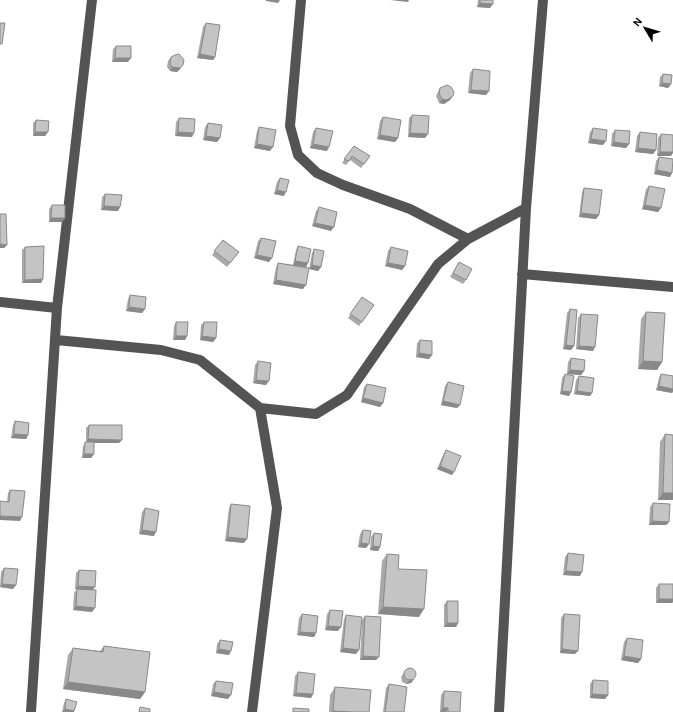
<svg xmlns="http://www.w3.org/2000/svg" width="673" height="712" font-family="'Alegreya Sans',sans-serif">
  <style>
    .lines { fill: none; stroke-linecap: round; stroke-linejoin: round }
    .minor { stroke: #545454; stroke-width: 10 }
    .wall { fill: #a9a9a9 }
    .shaded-wall { fill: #898989 }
    .building { fill: #c4c4c4; stroke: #898989 }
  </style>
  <rect width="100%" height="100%" fill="#fff"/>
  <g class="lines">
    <!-- minor -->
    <path class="minor" d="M301 0 290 126 298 155 317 173 343 185 410 209 468 239
      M522 274 673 287
      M0 302 57 308
      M56 340 161 350 200 360 260 408 316 414 347 395 438 264 468 239 526 208
      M31 712 57 308 92 0
      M252 712 277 508 260 408
      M499 712 526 208 543 0"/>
  </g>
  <!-- wall -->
  <path class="wall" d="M478 0H493L490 8 477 7Z
    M206 23 215 57 213 60 197 58 203 27Z
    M116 46 128 62H112L113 49Z
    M171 57 181 69 177 72 170 71 167 67 168 61Z
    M473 69 489 91 486 95 468 93 470 73Z
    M663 74 671 84 668 88 659 86 660 77Z
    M440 88 450 100 444 104 439 103 436 96Z
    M412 115 425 138 408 137 409 118Z
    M383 117 398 138 395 142 377 139 380 121Z
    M179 118 192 137 175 136 176 122Z
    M36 120 48 132 45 136H33V123Z
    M208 123 220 138 217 142 203 140 205 127Z
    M259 127 270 151 254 148 257 131Z
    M316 128 327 151 310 148 313 132Z
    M593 128 603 145 588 143 590 132Z
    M615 130 629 144 626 148 611 146 612 134Z
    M640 132 656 150 653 154 635 152 637 136Z
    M661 134 671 156H657L658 138Z
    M354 146 370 156 361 168 350 160 346 165 342 163Z
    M659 157 672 173 670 177 654 174 656 161Z
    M280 178 284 196 274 194 277 182Z
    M649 186 661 208 658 212 642 209 646 189Z
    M584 188 599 215 596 219 579 217 582 192Z
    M105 194 120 207 118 211 101 210 102 197Z
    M52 205 65 218 62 222H49V209Z
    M319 207 331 231 312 226 316 211Z
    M261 238 269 262 254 258 258 241Z
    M223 240 239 252 227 267 212 255Z
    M298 246 308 263 306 267 303 289 273 284 276 267 278 263 293 265 296 250Z
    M25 247 43 279 41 283H22V250Z
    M391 247 405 266 402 270 385 266 388 251Z
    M314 249 321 267 318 271 309 269 312 253Z
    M459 262 466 280 463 284 450 277Z
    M130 295 145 309 142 313 126 311 128 299Z
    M362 297 374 305 359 326 348 318Z
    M570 309 574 346 571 350 563 349 567 313Z
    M646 312 662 362 657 370 638 369 641 319Z
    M581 314 593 351 576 349 578 318Z
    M176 322 187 336 185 340H173L174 326Z
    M204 322 216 338 213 342 200 340 201 325Z
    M420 340 432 355 429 359 416 357 417 343Z
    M571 358 584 371 581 375 567 374 568 362Z
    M258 361 266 385 253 383 255 365Z
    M565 374 571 392 569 396 560 394 562 378Z
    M661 374 672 393 656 390 659 378Z
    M579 376 592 393 590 396 574 394 576 380Z
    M448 382 460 405 457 408 441 405 445 386Z
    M367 384 383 403 380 407 361 402 364 387Z
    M15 421 28 435 26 439 11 438 13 425Z
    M89 425 119 443H94V454L91 458H82L83 446 86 442V428Z
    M665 434 673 435V500H658L660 442Z
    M446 450 452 475 437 469 444 453Z
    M10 490 20 521 7 502 8 493Z
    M653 503 669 522 666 525H649L650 507Z
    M231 504 244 543 225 541 229 508Z
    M145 508 154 536 139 534 142 512Z
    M363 530 369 544 366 548 358 547 360 534Z
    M374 533 380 547 378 551 370 550 371 537Z
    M568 553 580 576 563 575 565 557Z
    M387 554 398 569 419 617 378 614 382 561Z
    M4 568 13 589 0 587 1 572Z
    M79 570 92 590V612L73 610 74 593 77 589H75L76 573Z
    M659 584 673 599V602L672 603H656V588Z
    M447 601 458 623 456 627H444V605Z
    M330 610 338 631 325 630 327 614Z
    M302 614 316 633 314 637 297 635 299 618Z
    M564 614 575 654 560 653 561 618Z
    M346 615 356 654 340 652 344 619Z
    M365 616 376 660H360L362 620Z
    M627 638 641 659 638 663 621 660 624 642Z
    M220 640 229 655 216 653 217 644Z
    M104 646 145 692 140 699 63 689 68 655 73 648 100 651Z
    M406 669 414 679 411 683 406 684 402 682 401 677Z
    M298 672 313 694 311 698 293 696 295 676Z
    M593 680 608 695 605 699 590 698V684Z
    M216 681 228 699 211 696 213 684Z
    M389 684 404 712H383L386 688Z
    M335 687 369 712H329L330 695Z
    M444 691 460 712H440L441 695Z
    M66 699 74 711V712H62L64 703Z"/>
  <!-- shaded-wall -->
  <path class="shaded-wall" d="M266 0H280L278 3 266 1Z
    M390 0H409L408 2Z
    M480 3 493 4 490 8 477 7Z
    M200 54 215 57 213 60 197 58Z
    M115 58H131L128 62H112Z
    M183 65 177 72 170 71 172 67Z
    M662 83 671 84 668 88 659 86Z
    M471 90 489 91 486 95 468 93Z
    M453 96 450 100 444 104 439 103 442 99Z
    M35 132H48L45 136H33Z
    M178 132 194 133 192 137 175 136Z
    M410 133 428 134 425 138 408 137Z
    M380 135 398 138 395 142 377 139Z
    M206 136 220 138 217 142 203 140Z
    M591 139 606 141 603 145 588 143Z
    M614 142 629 144 626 148 611 146Z
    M257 144 273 147 270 151 254 148Z
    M313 144 329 147 327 151 310 148Z
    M638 148 656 150 653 154 635 152Z
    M660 152H673V153L671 156H657Z
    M657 170 672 173 670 177 654 174Z
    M277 190 286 192 284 196 274 194Z
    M645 205 661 208 658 212 642 209Z
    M104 206 120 207 118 211 101 210Z
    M581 213 599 215 596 219 579 217Z
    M51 218H65L62 222H49Z
    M315 223 334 227 331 231 312 226Z
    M0 244 7 245 4 248H0Z
    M257 255 272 258 269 262 254 258Z
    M295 261 308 263 306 267 293 265Z
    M388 263 405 266 402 270 385 266Z
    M312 265 321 267 318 271 309 269Z
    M43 279 41 283H22L25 280Z
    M276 280 306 285 303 289 273 284Z
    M129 307 145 309 142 313 126 311Z
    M176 336H187L185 340H173Z
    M202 336 216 338 213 342 200 340Z
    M566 345 574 346 571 350 563 349Z
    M579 346 595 347 593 351 576 349Z
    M419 353 432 355 429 359 416 357Z
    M643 361 662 362 657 370 638 369Z
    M570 370 584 371 581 375 567 374Z
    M256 380 269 381 266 385 253 383Z
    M659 386 673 389V392L672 393 656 390Z
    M562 391 571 392 569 396 560 394Z
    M577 391 592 393 590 396 574 394Z
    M363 398 383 403 380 407 361 402Z
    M443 401 460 405 457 408 441 405Z
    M14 434 28 435 26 439 11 438Z
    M88 439 122 440 119 443H86Z
    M84 454H94L91 458H82Z
    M440 466 454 472 452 475 437 469Z
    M663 493H673V500H658Z
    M0 516 22 517 20 521 0 520Z
    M652 521 669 522 666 525H649Z
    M142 530 156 532 154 536 139 534Z
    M228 537 247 539 244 543 225 541Z
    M361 543 369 544 366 548 358 547Z
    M373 546 380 547 378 551 370 550Z
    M566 571 582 572 580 576 563 575Z
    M2 584 16 585 13 589 0 587Z
    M78 586 95 587 92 591 75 589Z
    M659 599H673V602L672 603H656Z
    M76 606 95 608 92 612 73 610Z
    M383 607 424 609 419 617 378 614Z
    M447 623H458L456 627H444Z
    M328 626 341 627 338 631 325 630Z
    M300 632 316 633 314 637 297 635Z
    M343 648 359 650 356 654 340 652Z
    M219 649 231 651 229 655 216 653Z
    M562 649 578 651 575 654 560 653Z
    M363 656 379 657 376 660H360Z
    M624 656 641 659 638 663 621 660Z
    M414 679 411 683 406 684 409 681Z
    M68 682 145 692 140 699 63 689Z
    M214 692 231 695 228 699 211 696Z
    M296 693 313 694 311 698 293 696Z
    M592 694 608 695 605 699 590 698Z
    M443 708H448L445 712H440Z
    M65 709 74 711V712H62Z
    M333 711 353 712H332Z"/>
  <!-- building -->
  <path class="building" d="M480 0H493V4L480 3Z
    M0 23H5L2 44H0Z
    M206 23 220 25 215 57 200 54Z
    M116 46H131V58H115Z
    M179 54 184 60 183 65 180 68 172 67 170 64 171 57 175 55Z
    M473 69 490 71 489 91 471 90Z
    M663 74 672 75 671 84 662 83Z
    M447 85 451 87 454 92 453 96 447 100 442 99 439 93 440 88Z
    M412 115 429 116 428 134 410 133Z
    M383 117 401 120 398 138 380 135Z
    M179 118 195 119 194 133 178 132Z
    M36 120 49 121 48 132H35Z
    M208 123 222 125 220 138 206 136Z
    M259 127 276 130 273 147 257 144Z
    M316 128 333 131 329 147 313 144Z
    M593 128 607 130 606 141 591 139Z
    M615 130 630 131 629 144 614 142Z
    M640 132 657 134 656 150 638 148Z
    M661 134 673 135V152H660Z
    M354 146 370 156 364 164 352 156 349 161 344 159Z
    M659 157 673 159 672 173 657 170Z
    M280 178 289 180 286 192 277 190Z
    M649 186 665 189 661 208 645 205Z
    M584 188 602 190 599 215 581 213Z
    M105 194 122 195 120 207 104 206Z
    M52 205H65V218H51Z
    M319 207 337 212 334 227 315 223Z
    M0 214H6L7 245 0 244Z
    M261 238 276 241 272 258 257 255Z
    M223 240 239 252 230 263 214 251Z
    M44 246 43 279 25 280V247Z
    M298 246 311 249 308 263 295 261Z
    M391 247 408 251 405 266 388 263Z
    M314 249 324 251 321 267 312 265Z
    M459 262 472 269 466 280 453 273Z
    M278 263 309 268 306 285 276 280Z
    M130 295 146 297 145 309 129 307Z
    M362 297 374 305 362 322 350 314Z
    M570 309 577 310 574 346 566 345Z
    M646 312 665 313 662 362 643 361Z
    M581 314 598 315 595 347 579 346Z
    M176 322H188L187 336H176Z
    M204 322H217L216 338 202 336Z
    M420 340 432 341V355L419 353Z
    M571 358 585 360 584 371 570 370Z
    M258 361 271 363 269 381 256 380Z
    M565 374 574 376 571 392 562 391Z
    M661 374 673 376V389L659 386Z
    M579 376 594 378 592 393 577 391Z
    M448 382 464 386 460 405 443 401Z
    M367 384 386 388 383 403 363 398Z
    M15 421 29 423 28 435 14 434Z
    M89 425H122V440L88 439Z
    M665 434 673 435V493H663Z
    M85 442H94V454H84Z
    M446 450 461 456 454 472 440 466Z
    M10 490 25 491 22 517 0 516V501L9 502Z
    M653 503 670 504 669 522 652 521Z
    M231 504 250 506 247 539 228 537Z
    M145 508 159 511 156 532 142 530Z
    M363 530 371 531 369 544 361 543Z
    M374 533 382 534 380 547 373 546Z
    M568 553 584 555 582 572 566 571Z
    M387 554 399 555 398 569 427 570 424 609 383 607Z
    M4 568 18 569 16 585 2 584Z
    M79 570 96 571 95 587 78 586Z
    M659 584H673V599H659Z
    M77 589 96 590 95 608 76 606Z
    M447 601H458V623H447Z
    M330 610 343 611 341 627 328 626Z
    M302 614 318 616 316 633 300 632Z
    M564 614 580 615 578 651 562 649Z
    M346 615 362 617 359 650 343 648Z
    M365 616 381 617 379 657 363 656Z
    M627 638 643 640 641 659 624 656Z
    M220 640 233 642 231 651 219 649Z
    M104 646 150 652 145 692 68 682 73 648 103 652Z
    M404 674a6 6 0 1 1 12 0a6 6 0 1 1-12 0Z
    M298 672 315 674 313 694 296 693Z
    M593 680 608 681V695L592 694Z
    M216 681 233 683 231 695 214 692Z
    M389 684 407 687 404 712H385Z
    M335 687 371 690 369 712H353L333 711Z
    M444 691 461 692 460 712H448V708H443Z
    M66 699 77 702 74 711 65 709Z
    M140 707 150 709V712H139Z
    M293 708 309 709V712H293Z"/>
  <!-- north arrow -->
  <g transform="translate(645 28) rotate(308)" stroke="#ffffff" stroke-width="3" paint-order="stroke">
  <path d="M0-3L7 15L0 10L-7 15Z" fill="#000000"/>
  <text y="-6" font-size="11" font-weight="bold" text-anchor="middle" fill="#000000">N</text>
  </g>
</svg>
